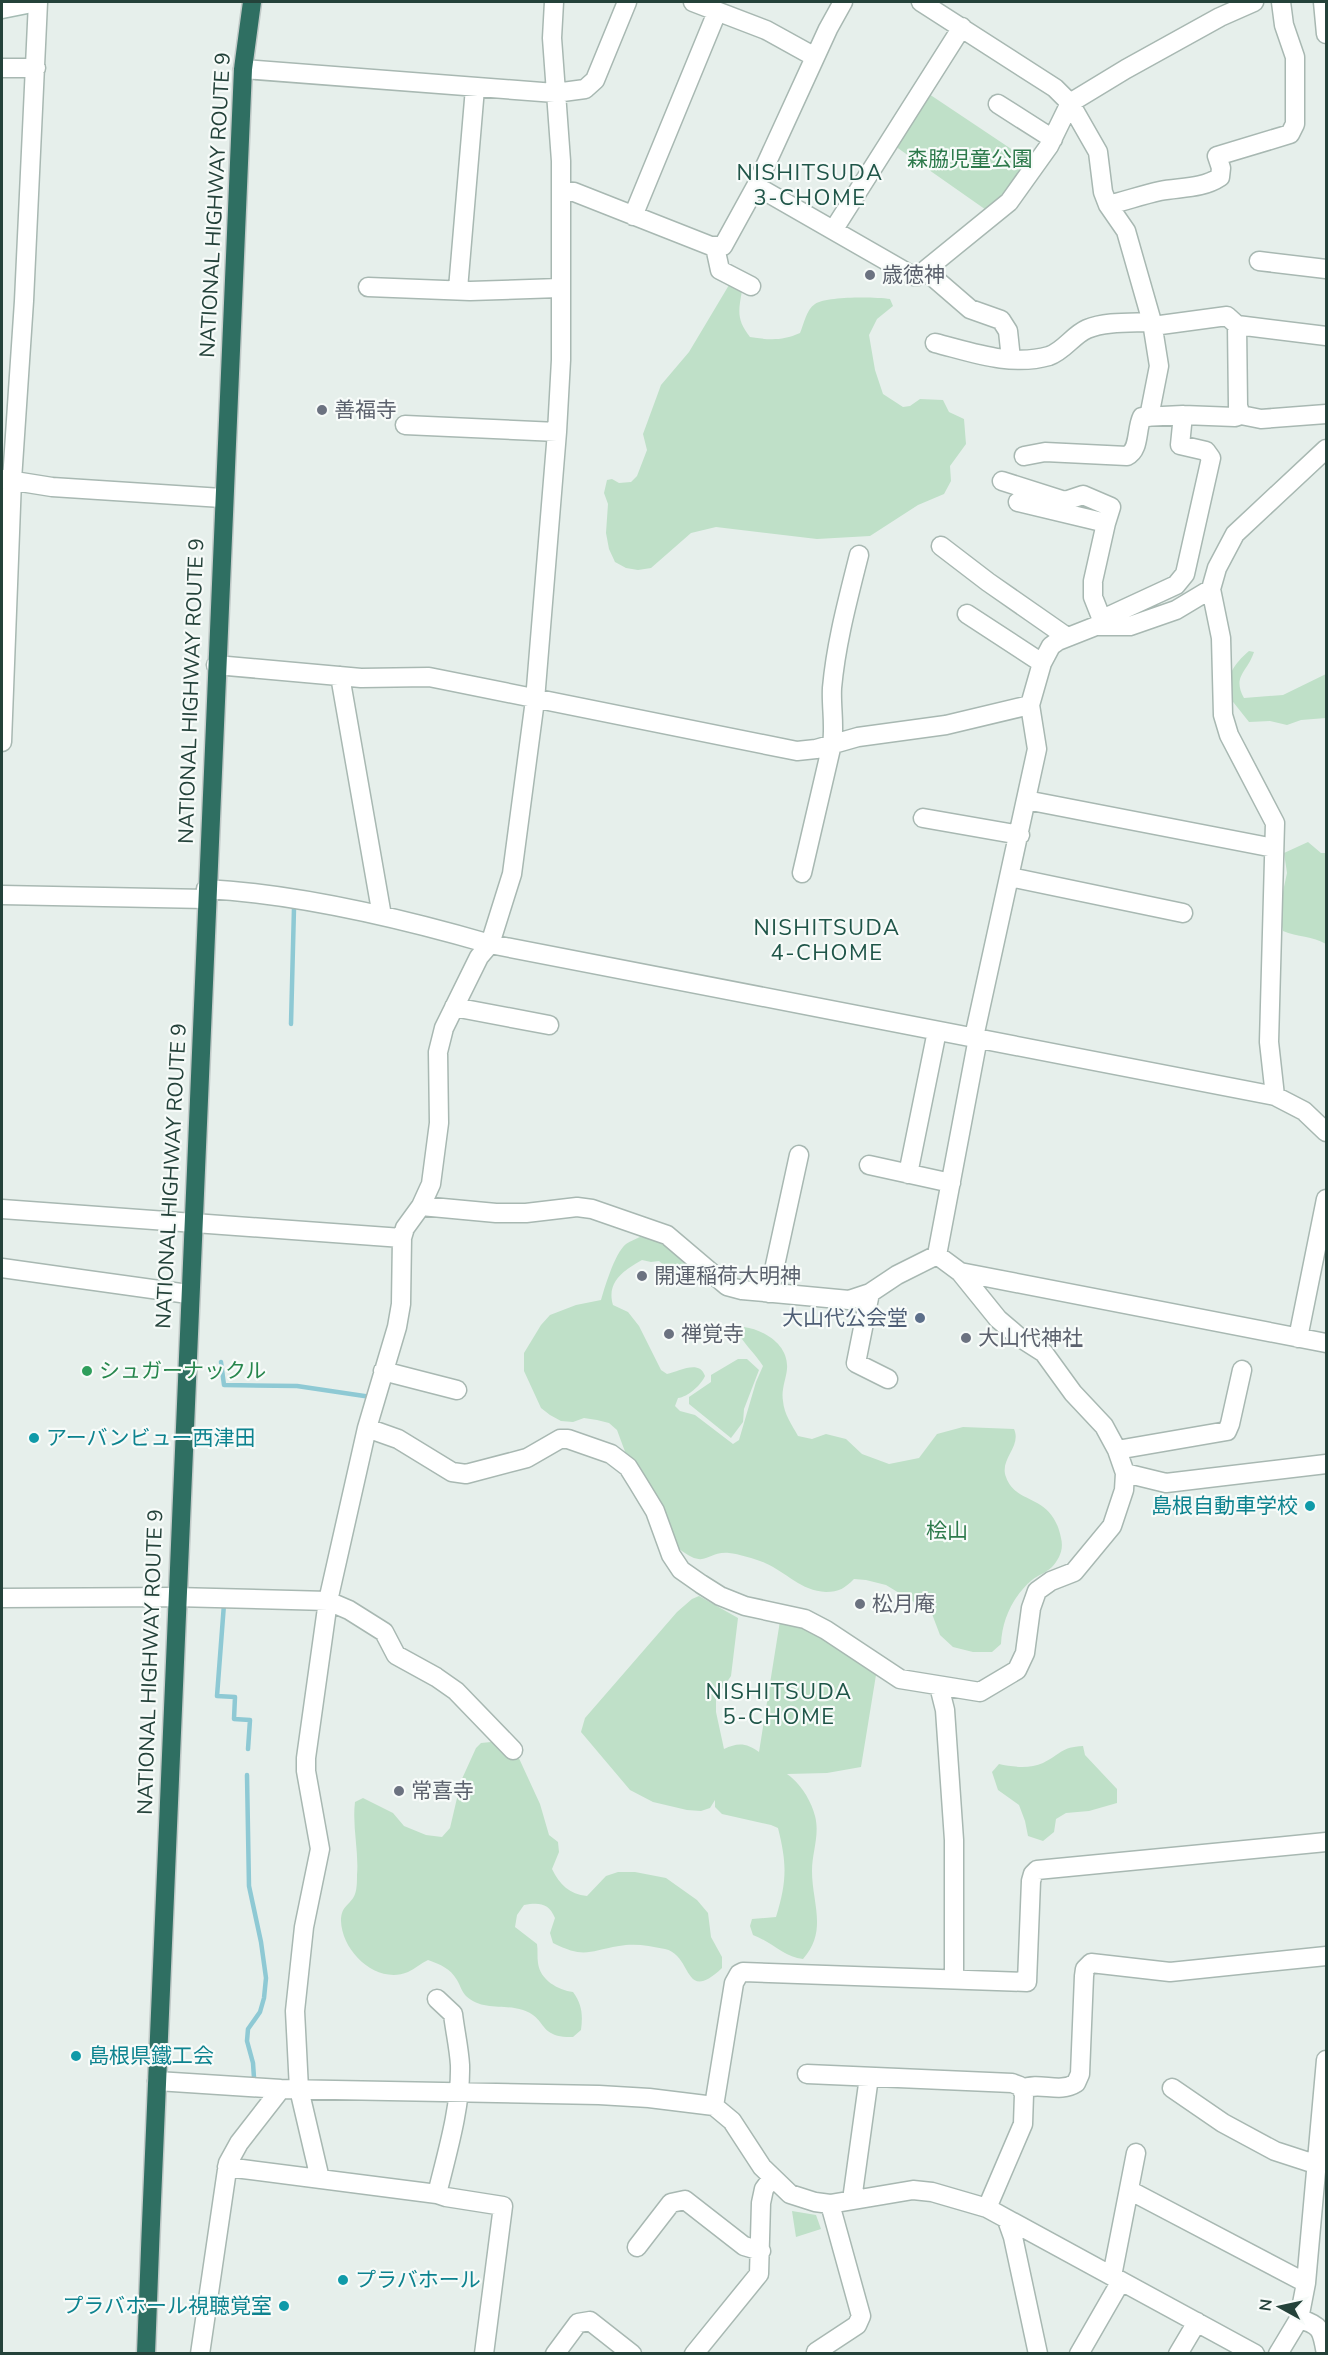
<svg xmlns="http://www.w3.org/2000/svg" width="1328" height="2355" font-family="'Nunito Sans','Noto Sans JP',sans-serif">
  <style>
    .green { fill: #bfe0c8 }
    .lines { fill: none; stroke-linecap: round; stroke-linejoin: round }
    .stream { stroke: #8ec9d4; stroke-width: 4.5 }
    .street-casing { stroke: #a8b8b2; stroke-width: 21 }
    .secondary-casing { stroke: #a4bbb3; stroke-width: 21 }
    .highway-casing { stroke: #c2cac8; stroke-width: 21 }
    .street { stroke: #fff; stroke-width: 18 }
    .secondary { stroke: #fff; stroke-width: 18 }
    .highway { stroke: #2f6f62; stroke-width: 18 }
    .worship-dot { fill: #6b7280; stroke: #f7fbf9; stroke-width: 2 }
    .service-dot { fill: #5c6f8a; stroke: #f7fbf9; stroke-width: 2 }
    .leisure-dot { fill: #2e9e5b; stroke: #f7fbf9; stroke-width: 2 }
    .culture-dot { fill: #0f9aa8; stroke: #f7fbf9; stroke-width: 2 }
    .labels { text-anchor: middle; stroke-width: 4.5; stroke-linejoin: round; paint-order: stroke }
    .park-label { font-size: 21px; fill: #2d7a4b; stroke: #f7fbf9 }
    .street-label { font-size: 21px; fill: #24423a; stroke: #f7fbf9 }
    .worship-label { font-size: 21px; fill: #5b616d; stroke: #f7fbf9; text-anchor: start }
    .service-label { font-size: 21px; fill: #4e5e75; stroke: #f7fbf9; text-anchor: end }
    .leisure-label { font-size: 21px; fill: #27864d; stroke: #f7fbf9; text-anchor: start }
    .culture-label { font-size: 21px; fill: #0d838f; stroke: #f7fbf9; text-anchor: start }
    .neighbourhood-label { font-size: 22px; letter-spacing: 1.5px; fill: #1f5548; stroke: #f7fbf9 }
  </style>
  <rect width="100%" height="100%" fill="#e6efeb"/>
  <!-- green -->
  <path class="green" d="M926 92 1032 163 989 212 892 144Z
    M729 285 742 291C738 312 737 320 750 337 769 340 782 341 800 333 804 324 806 310 815 304 828 296 874 297 890 299L893 306 877 319 869 335 875 370 883 394 903 407 910 406 920 399 943 400 949 412 964 419 966 444 950 466 951 481 944 494 918 505 870 536 817 539 716 527 691 533 651 568 638 570 626 568 615 562 609 549 606 533 608 504 604 493 607 480 612 479 619 483 631 482 637 476 647 450 643 434 661 385 689 352Z
    M1249 651 1254 652C1247 673 1232 676 1244 698L1283 695 1326 674V718L1301 720 1287 725 1270 721 1249 722 1226 693C1229 673 1233 665 1249 651Z
    M1308 842 1321 853H1326V944C1313 936 1297 937 1283 931L1279 910 1287 873 1284 853Z
    M640 1237C662 1239 674 1252 690 1266V1271L676 1275 659 1261 651 1262 642 1260C624 1270 606 1282 613 1305L628 1312 639 1326 661 1370 667 1374C679 1372 699 1359 705 1376 701 1385 688 1397 678 1398L675 1406 680 1411 695 1415 733 1444 739 1440 756 1382 763 1366C756 1355 747 1347 740 1336L744 1327C765 1330 789 1345 787 1369 786 1379 781 1390 783 1401 784 1414 792 1425 798 1436L812 1439 826 1434 846 1439 862 1454 889 1464 919 1458 937 1434 963 1427 1014 1429C1022 1447 999 1459 1006 1477 1016 1506 1052 1492 1061 1538 1064 1550 1059 1559 1052 1567 1046 1573 1038 1575 1032 1580 1013 1596 1002 1620 1001 1644L992 1652H973L953 1647 940 1635 932 1614 914 1602 886 1585 866 1580 854 1579C845 1588 839 1592 826 1592 801 1591 786 1572 765 1563 755 1559 739 1554 729 1553 705 1551 707 1571 678 1548L627 1457 617 1430 609 1423 597 1420 584 1418 573 1422 561 1421 550 1415 541 1408 524 1371V1353L541 1325 550 1315 576 1305 601 1300C605 1286 615 1253 626 1244 630 1241 636 1239 640 1237Z
    M738 1359H747L759 1370 744 1409 743 1422 731 1438 689 1404V1397L711 1382V1375Z
    M699 1596 738 1618 731 1676 716 1698V1712L724 1749C738 1742 747 1743 759 1752L780 1621C816 1628 842 1647 872 1667L876 1675 861 1767 827 1773 787 1774C800 1783 811 1800 815 1816 820 1835 812 1852 812 1871 812 1903 828 1931 803 1959 784 1957 772 1942 753 1935L750 1926 752 1919 776 1917C787 1881 787 1864 778 1828L771 1825 722 1814 715 1807V1800L710 1808 701 1811 687 1810 653 1802 630 1790 581 1732 585 1718 677 1612 692 1599Z
    M491 1742 517 1754 540 1804 549 1835 558 1842 559 1852 552 1869C560 1885 569 1894 587 1896L606 1876 618 1872H635L666 1878 697 1900 708 1913 711 1937 722 1957V1968C683 2005 693 1955 665 1949 649 1946 635 1943 619 1946 588 1951 585 1959 553 1943L550 1933 555 1918C549 1903 539 1902 524 1905L517 1915 515 1927 537 1944C538 1950 537 1957 538 1963 540 1980 558 1990 573 1992 582 2004 583 2015 581 2030L573 2037C537 2038 548 2018 523 2010 504 2004 482 2011 466 1996 462 1992 460 1985 457 1980 450 1968 441 1965 428 1960 421 1963 415 1969 408 1972 377 1985 342 1952 341 1921 341 1905 351 1905 355 1894 357 1889 357 1881 357 1875 359 1851 352 1826 355 1802L363 1798 393 1813 404 1826 426 1835 442 1837 450 1828 461 1781 476 1748 481 1743Z
    M1083 1746 1085 1755 1117 1789V1803L1089 1811 1066 1813 1056 1819 1054 1832 1043 1841 1028 1836 1025 1821 1019 1805 998 1790 992 1772 999 1764C1012 1767 1030 1769 1043 1763 1061 1754 1061 1747 1083 1746Z
    M792 2211 816 2215 821 2229 796 2237Z"/>
  <g class="lines">
    <!-- stream -->
    <path class="stream" d="M291 1024 294 908
      M221 1362 224 1385 297 1386 371 1397
      M224 1604 217 1696 235 1697 234 1719 250 1720 248 1749
      M247 1775 249 1886 261 1942 266 1978 264 1998 260 2012 248 2029 247 2041 253 2063 254 2078"/>
    <defs>
      <path id="street" d="M693 2 766 30 815 57
        M921 2 1055 88 1070 103 1098 152 1103 192 1108 205 1126 231 1152 322 1159 366 1149 417
        M1323 2 1326 34
        M2 68H36
        M243 69 555 93 585 89 595 80 627 2
        M998 104 1053 139
        M756 186 913 276H918L1009 202 1049 146 1070 103 1126 69 1220 17 1254 2
        M561 191 574 192 711 246H723L756 186 828 29 843 2
        M1108 205C1125 201 1142 195 1160 191 1180 187 1202 189 1220 177L1221 168 1217 156 1290 134 1295 124V57L1284 25 1281 2
        M633 216 717 12
        M834 229 962 27
        M715 247 720 270 751 286
        M1259 261 1326 269
        M926 271 970 309 1001 320 1008 331 1011 359
        M368 287 470 291 559 288
        M458 289 475 88
        M1237 325 1326 336
        M1153 326 1227 316 1237 325 1238 406 1241 415 1261 419 1326 414
        M935 343C971 352 1011 367 1049 356 1064 351 1073 335 1087 329 1106 321 1132 323 1152 322
        M405 425 557 432
        M1024 456 1045 452 1127 456C1140 450 1136 429 1142 417L1183 415 1235 417 1241 415
        M2 479 52 487 222 498
        M1002 481 1065 501 1083 495 1111 507 1106 523
        M1018 502 1106 523 1093 581V597L1104 625
        M941 546 988 582 1067 637
        M967 614 1042 663
        M1104 625 1109 616 1176 585 1185 574 1211 458 1206 451 1180 445 1183 415
        M216 665 361 678 429 677 797 751 816 749 858 737 946 725 1030 705
        M340 676 382 916
        M2 742 12 480 24 301 38 2
        M1026 800 1274 848
        M923 818 1020 835
        M802 873 832 744C835 725 831 707 832 688 836 643 848 599 859 555
        M1010 877 1183 913
        M206 889C299 894 400 918 490 944L1275 1096 1304 1111 1326 1132
        M2 895 206 899
        M454 1007 549 1025
        M974 1037 1037 749 1030 705 1042 663 1051 646 1058 641 1096 626H1130L1176 610 1211 589
        M1275 1096 1269 1042 1275 823 1229 735 1223 715 1221 638 1211 589 1217 568 1235 534 1326 449
        M869 1165 951 1183
        M908 1174 937 1031
        M421 1206 496 1213H526L577 1207 592 1209 667 1235 727 1286 742 1290 849 1300 870 1293 897 1275 937 1255 960 1272 1326 1343
        M2 1209 402 1238
        M937 1255 978 1038
        M2 1268 188 1294
        M769 1293 799 1155
        M870 1293 856 1363 888 1379
        M1298 1338 1326 1199
        M383 1371 457 1390
        M367 1428 398 1439 452 1472 466 1474 527 1458 560 1439H568L611 1454 628 1467 638 1483 655 1511 671 1555 681 1570 701 1584 720 1596 745 1606 805 1619 826 1630 900 1679 980 1692 1017 1670 1025 1653 1031 1608 1037 1591 1051 1581 1074 1572 1112 1526 1124 1490 1125 1473 1117 1450 1104 1426 1073 1393 1044 1353 1019 1337 998 1319 960 1272
        M1117 1450 1227 1431 1230 1424 1242 1370
        M1125 1473 1166 1483 1326 1464
        M2 1598 175 1597 328 1601 349 1610 384 1632 396 1655 436 1677 456 1691 513 1750
        M939 1686 945 1710 954 1840V1979
        M807 2074 1012 2083 1020 2086 1024 2094 1023 2124 987 2208
        M157 2081 281 2089 599 2095 649 2098 714 2106 732 2121 762 2167 790 2194 815 2202 830 2204 913 2190 932 2192 987 2208 1255 2354
        M1172 2088 1223 2123 1275 2151 1318 2165
        M1022 2089C1040 2081 1059 2094 1076 2083L1080 2074 1084 1976 1085 1969 1091 1963 1170 1972 1326 1956
        M714 2106 734 1983 739 1974 743 1972 1027 1982 1031 1881 1033 1874 1037 1870 1326 1842
        M227 2167 437 2194 446 2197 503 2206 484 2354
        M320 2179 299 2089 295 2011 304 1927 320 1849 306 1771V1758L328 1601 367 1428 397 1327 401 1304 402 1238 405 1228 421 1206 431 1184 439 1123 438 1052 444 1028 479 957 490 944 512 874 535 700 557 432 561 360V161L552 38 554 2
        M1129 2190 1306 2283
        M437 2194C447 2153 461 2107 460 2065 459 2048 455 2031 453 2014L437 1999
        M852 2200 869 2077
        M1007 2220 1013 2237 1038 2354
        M637 2247 671 2203 685 2200 744 2246 761 2251
        M1112 2276 1136 2153
        M1299 2319C1322 2325 1322 2331 1326 2354
        M816 2352 857 2325 861 2316 830 2204
        M200 2354 228 2163 239 2143 281 2089
        M555 2354 578 2323 590 2321 632 2354
        M694 2354 759 2274 761 2203 764 2189 772 2178
        M1079 2354 1121 2281
        M1178 2354 1197 2322
        M1278 2354 1299 2319 1306 2283 1326 2060"/>
      <path id="secondary" d="M2 9 37 2"/>
      <path id="highway" d="M146 2354C175 1592 205 830 243 69L252 2"/>
    </defs>
    <!-- street casing -->
    <use href="#street" class="street-casing"/>
    <!-- secondary casing -->
    <use href="#secondary" class="secondary-casing"/>
    <!-- highway casing -->
    <use href="#highway" class="highway-casing"/>
    <!-- street -->
    <use href="#street" class="street"/>
    <!-- secondary -->
    <use href="#secondary" class="secondary"/>
    <!-- highway -->
    <use href="#highway" class="highway"/>
  </g>
  <!-- markers -->
  <g class="worship-dot">
    <circle cx="870" cy="275" r="6"/>
    <circle cx="322" cy="410" r="6"/>
    <circle cx="642" cy="1276" r="6"/>
    <circle cx="669" cy="1334" r="6"/>
    <circle cx="966" cy="1338" r="6"/>
    <circle cx="860" cy="1604" r="6"/>
    <circle cx="399" cy="1791" r="6"/>
  </g>
  <circle class="service-dot" cx="920" cy="1318" r="6"/>
  <circle class="leisure-dot" cx="87" cy="1371" r="6"/>
  <g class="culture-dot">
    <circle cx="34" cy="1438" r="6"/>
    <circle cx="1310" cy="1506" r="6"/>
    <circle cx="76" cy="2056" r="6"/>
    <circle cx="343" cy="2280" r="6"/>
    <circle cx="284" cy="2306" r="6"/>
  </g>
  <g class="labels">
    <!-- park labels -->
    <g class="park-label">
      <text x="970" y="166">森脇児童公園</text>
      <text x="947" y="1538">桧山</text>
    </g>
    <!-- street labels -->
    <g class="street-label">
      <text transform="translate(215 205) rotate(-87)" y="7">NATIONAL HIGHWAY ROUTE 9</text>
      <text transform="translate(191 691) rotate(-88)" y="7">NATIONAL HIGHWAY ROUTE 9</text>
      <text transform="translate(171 1176) rotate(-87)" y="7">NATIONAL HIGHWAY ROUTE 9</text>
      <text transform="translate(150 1662) rotate(-88)" y="7">NATIONAL HIGHWAY ROUTE 9</text>
    </g>
    <!-- worship labels -->
    <g class="worship-label">
      <text x="882" y="282">歳徳神</text>
      <text x="334" y="417">善福寺</text>
      <text x="654" y="1283">開運稲荷大明神</text>
      <text x="681" y="1341">禅覚寺</text>
      <text x="978" y="1345">大山代神社</text>
      <text x="872" y="1611">松月庵</text>
      <text x="411" y="1798">常喜寺</text>
    </g>
    <!-- service labels -->
    <g class="service-label">
      <text x="908" y="1325">大山代公会堂</text>
    </g>
    <!-- leisure labels -->
    <g class="leisure-label">
      <text x="99" y="1378">シュガーナックル</text>
    </g>
    <!-- culture labels -->
    <g class="culture-label">
      <text x="46" y="1445">アーバンビュー西津田</text>
      <text x="1298" y="1513" text-anchor="end">島根自動車学校</text>
      <text x="88" y="2063">島根県鐵工会</text>
      <text x="355" y="2287">プラバホール</text>
      <text x="272" y="2313" text-anchor="end">プラバホール視聴覚室</text>
    </g>
    <!-- neighbourhood labels -->
    <g class="neighbourhood-label">
      <text x="810" y="180">NISHITSUDA<tspan x="810" dy="25">3-CHOME</tspan></text>
      <text x="827" y="935">NISHITSUDA<tspan x="827" dy="25">4-CHOME</tspan></text>
      <text x="779" y="1699">NISHITSUDA<tspan x="779" dy="25">5-CHOME</tspan></text>
    </g>
  </g>
  <!-- border -->
  <rect width="1328" height="2355" fill="none" stroke="#24423a" stroke-width="6"/>
  <!-- north arrow -->
  <g transform="translate(1280 2307) rotate(278)" stroke="#f7fbf9" stroke-width="4.5" paint-order="stroke">
  <path d="M0-4.5L10 22L0 15L-10 22Z" fill="#24423a"/>
  <text y="-9" font-size="16" font-weight="bold" text-anchor="middle" fill="#24423a">N</text>
  </g>
</svg>
